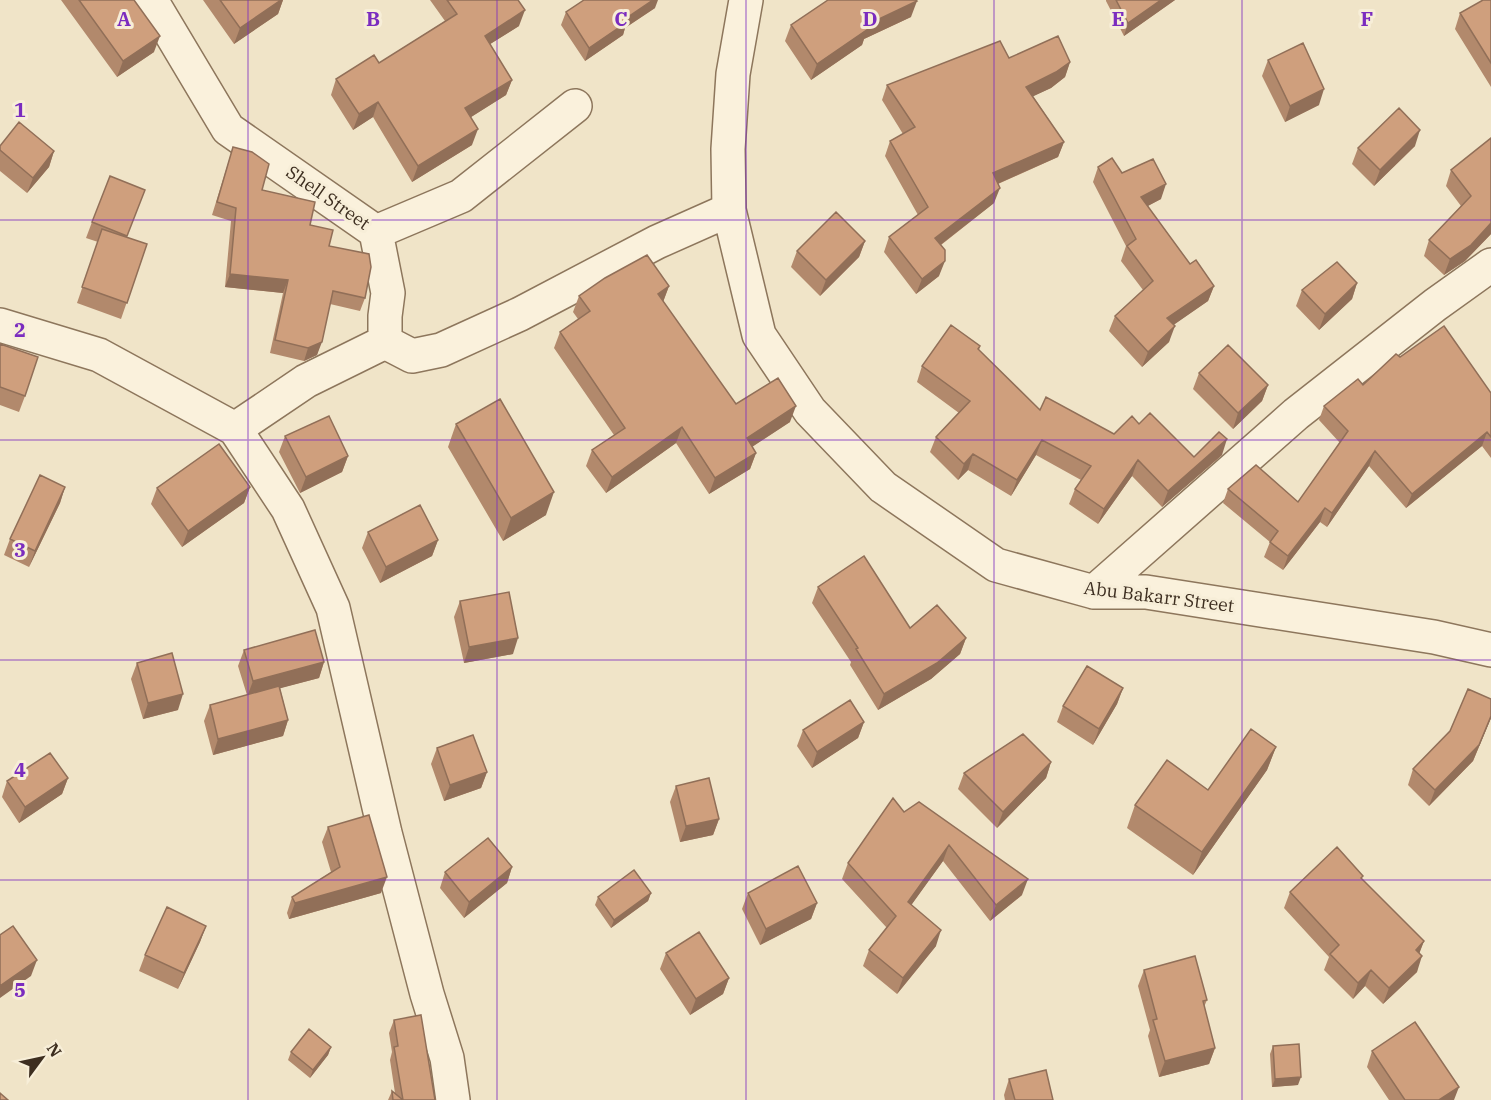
<svg xmlns="http://www.w3.org/2000/svg" width="1491" height="1100" font-family="'IBM Plex Serif',serif">
  <style>
    .lines { fill: none; stroke-linecap: round; stroke-linejoin: round }
    .minor-casing { stroke: #8d765c; stroke-width: 36 }
    .minor { stroke: #faf1dc; stroke-width: 33 }
    .wall { fill: #b2896c }
    .shaded-wall { fill: #916f58 }
    .building { fill: #cf9f7d; stroke: #916f58; stroke-width: 1.5 }
    .grid { fill: none; stroke: #7b2cbf; stroke-width: 1.5; stroke-opacity: 0.55 }
    .labels { text-anchor: middle; stroke-width: 6; stroke-linejoin: round; paint-order: stroke }
    .street-label { font-size: 18px; fill: #3d2e20; stroke: #f7eed8 }
    .grid-label { font-size: 20px; text-anchor: middle; font-weight: bold; fill: #7b2cbf; stroke: #f7eed8; stroke-width: 6; stroke-linejoin: round; paint-order: stroke }
  </style>
  <rect width="100%" height="100%" fill="#f0e4c8"/>
  <g class="lines">
    <defs>
      <path id="minor" d="M151 0 228 129 376 232 388 293 385 316V342L306 381 235 429
        M746 0 733 74 728 149 729 210 759 335 810 411 883 487 996 565 1094 592H1146L1434 637 1491 650
        M376 232 461 196 575 106
        M0 325 99 355 235 429 288 509 333 608 385 833 427 994 447 1058 453 1100
        M385 342 412 356 441 350 520 314 657 242 729 210
        M1094 592 1296 414 1435 305 1491 265"/>
    </defs>
    <!-- minor casing -->
    <use href="#minor" class="minor-casing"/>
    <!-- minor -->
    <use href="#minor" class="minor"/>
  </g>
  <!-- wall -->
  <path class="wall" d="M61 0H134L154 52 117 77Z
    M203 0H283L278 14 234 44Z
    M430 0H518L519 26 490 44 512 80 506 95 471 117 472 145 412 182 373 117 353 130 331 95 336 79 379 63 445 21Z
    M1106 0H1175L1124 36 1106 1Z
    M1491 0V87L1455 29 1460 13Z
    M655 8 625 28 623 35 585 61 561 25 566 12Z
    M911 17 864 39 862 45 811 80 785 41 791 25Z
    M1009 58 1070 62 1065 77 1051 88 1033 96 1064 142 1058 157 998 184 994 203 941 245 939 276 916 294 884 252 889 237 918 215 885 156 890 141 903 134 882 100 887 85Z
    M1268 60 1319 105 1285 122 1262 76Z
    M1491 138V234L1465 261 1444 275 1424 256 1429 240 1461 206 1446 186 1451 170Z
    M0 146 54 151 49 167 27 193 0 171Z
    M1415 146 1374 186 1352 164 1358 148Z
    M233 147 262 190 310 225 329 246 365 298 360 311 330 304 317 355 304 361 270 353 283 293 225 287 231 221 212 215Z
    M1098 167 1122 173 1161 199 1147 206 1190 264 1214 286 1208 301 1173 325 1169 342 1142 367 1109 331 1115 316 1143 290 1121 261 1126 246 1093 182Z
    M145 190 126 237 147 244 121 319 77 303 98 242 86 238 92 222Z
    M865 241 859 257 820 296 791 267 797 251Z
    M1357 283 1352 299 1319 330 1296 306 1302 290Z
    M669 286 663 302 736 404 790 422 752 447 756 453 750 469 709 494 676 443 606 493 586 466 592 450 614 435 554 348 560 332 578 319 573 312 579 296Z
    M0 344 25 396 19 412 0 405Z
    M980 346 979 350 1040 410 1114 434 1139 424 1194 457 1222 455 1162 507 1132 476 1098 524 1069 504 1075 489 1081 480 1036 455 1011 496 968 470 958 480 930 452 936 437 959 413 917 382 922 366Z
    M1400 357 1491 393V458L1482 446 1406 508 1369 466 1327 527 1320 522 1283 570 1264 557 1270 542 1223 503 1228 489 1298 502 1340 443 1319 420 1324 406 1363 385Z
    M1199 373 1268 385 1262 401 1233 429 1193 389Z
    M456 424 546 515 503 541 448 447Z
    M285 436 348 456 342 472 300 493 279 452Z
    M65 487 60 503 29 567 4 555 10 539Z
    M250 487 244 503 182 547 151 504 157 488Z
    M368 532 438 540 432 556 380 583 362 548Z
    M818 587 910 628 966 638 960 654 931 679 878 710 850 665 851 662 812 603Z
    M460 601 513 654 464 663 454 617Z
    M244 650 324 662 319 678 280 688 288 720 283 736 213 755 204 721 210 705 247 695 238 666Z
    M137 663 178 710 143 719 131 679Z
    M1123 688 1117 704 1093 745 1057 722 1063 706Z
    M1491 699V718L1473 761 1429 806 1408 785 1413 769Z
    M864 722 858 738 812 768 797 746 803 730Z
    M1276 747 1267 770 1193 875 1127 828 1135 805 1208 790Z
    M437 748 487 772 481 788 444 801 431 764Z
    M1051 762 1046 778 997 828 958 789 964 773Z
    M68 778 62 794 19 823 2 797 7 781Z
    M676 786 719 819 713 835 680 842 670 802Z
    M904 812 1022 895 990 921 943 861 911 905 936 946 897 994 863 966 869 950 887 928 842 879 848 863Z
    M328 827 381 893 289 919 287 913 292 897 331 872 322 842Z
    M512 867 507 883 464 918 440 888 445 872Z
    M1362 879 1424 941 1419 953 1417 972 1383 1004 1365 986 1353 999 1324 970 1329 957 1284 908 1290 892Z
    M651 893 648 901 611 928 595 905 598 897Z
    M748 893 817 903 811 919 760 945 742 909Z
    M206 926 200 942 178 989 139 971 145 955Z
    M666 953 729 978 723 994 690 1015 660 969Z
    M1144 970 1207 1000 1204 1007 1215 1048 1209 1064 1159 1077 1148 1036 1150 1030 1138 986Z
    M394 1020 435 1100H388L392 1091 395 1093 390 1060 392 1052 389 1033Z
    M1273 1046 1298 1085 1272 1087 1270 1054Z
    M331 1047 328 1055 310 1078 288 1060 291 1052Z
    M1372 1051 1454 1100H1389L1367 1067Z
    M1009 1079 1053 1100H1005L1004 1095Z"/>
  <!-- shaded-wall -->
  <path class="shaded-wall" d="M281 0H283L278 14 234 44 240 28Z
    M653 0H658L655 8 625 28 623 35 585 61 589 48 625 19Z
    M1161 0H1175L1124 36 1128 23Z
    M917 1 911 17 864 39 862 45 811 80 817 64 866 25Z
    M525 10 519 26 479 51 485 36Z
    M160 36 154 52 117 77 123 61Z
    M1070 62 1065 77 1051 88 1021 102 1026 87Z
    M512 80 506 95 460 124 465 108Z
    M1324 89 1319 105 1285 122 1290 106Z
    M378 102 373 117 353 130 359 114Z
    M478 129 472 145 412 182 418 166Z
    M1420 130 1415 146 1374 186 1380 170Z
    M1064 142 1058 157 988 188 993 173Z
    M54 151 49 167 27 193 33 178Z
    M1166 184 1161 199 1135 213 1141 197Z
    M1000 188 994 203 930 253 935 238Z
    M1491 223V234L1465 261 1444 275 1450 259Z
    M865 241 859 257 820 296 826 280Z
    M945 261 939 276 916 294 922 279Z
    M230 274 288 280 283 293 225 287Z
    M1357 283 1352 299 1319 330 1325 314Z
    M669 286 663 302 658 294Z
    M1214 286 1208 301 1162 333 1167 318Z
    M1175 326 1169 342 1142 367 1148 352Z
    M322 342 317 355 304 361 308 348Z
    M1268 385 1262 401 1233 429 1238 413Z
    M796 406 790 422 741 454 747 438Z
    M682 427 676 443 606 493 612 477Z
    M1487 432 1482 446 1406 508 1412 494Z
    M1227 439 1222 455 1162 507 1168 491Z
    M1042 440 1036 455 1011 496 1017 480Z
    M1375 451 1369 466 1327 527 1332 513Z
    M756 453 750 469 709 494 715 478Z
    M973 454 968 470 958 480 964 464Z
    M348 456 342 472 300 493 306 477Z
    M1138 460 1132 476 1098 524 1104 509Z
    M65 487 60 503 29 567 35 551Z
    M250 487 244 503 182 547 188 531Z
    M554 492 546 515 503 541 511 518Z
    M1325 508 1320 522 1283 570 1288 556Z
    M438 540 432 556 380 583 386 567Z
    M518 638 513 654 464 663 469 647Z
    M966 638 960 654 931 679 878 710 884 694Z
    M324 662 319 678 247 697 253 681Z
    M1123 688 1117 704 1093 745 1099 729Z
    M183 694 178 710 143 719 148 703Z
    M1491 716V718L1473 761 1429 806 1435 790Z
    M288 720 283 736 213 755 218 739Z
    M864 722 858 738 812 768 817 752Z
    M1276 747 1267 770 1193 875 1202 852Z
    M1051 762 1046 778 997 828 1003 812Z
    M487 772 481 788 444 801 450 785Z
    M68 778 62 794 19 823 25 807Z
    M719 819 713 835 680 842 686 826Z
    M949 845 943 861 902 918 908 902Z
    M512 867 507 883 464 918 469 902Z
    M387 877 381 893 289 919 295 903Z
    M1028 879 1022 895 990 921 996 905Z
    M651 893 648 901 611 928 614 920Z
    M817 903 811 919 760 945 766 929Z
    M206 926 200 942 178 989 184 973Z
    M941 930 936 946 897 994 903 978Z
    M1424 941 1418 957 1416 950Z
    M1422 956 1417 972 1383 1004 1389 988Z
    M37 960 31 976 0 998V986Z
    M1371 970 1365 986 1353 999 1358 983Z
    M729 978 723 994 690 1015 696 999Z
    M331 1047 328 1055 310 1078 313 1070Z
    M1215 1048 1209 1064 1159 1077 1165 1061Z
    M1301 1077 1298 1085 1272 1087 1275 1079Z
    M1459 1087 1454 1100H1439Z"/>
  <!-- building -->
  <path class="building" d="M79 0H134L160 36 123 61Z
    M220 0H281L240 28Z
    M447 0H518L525 10 485 36 512 80 465 108 478 129 418 166 378 102 359 114 336 79 374 55 379 63 457 14Z
    M584 0H653L625 19 627 22 589 48 566 12Z
    M828 0H916L917 1 866 25 868 29 817 64 791 25Z
    M1116 0H1161L1128 23Z
    M1483 0H1491V63L1460 13Z
    M1058 36 1070 62 1056 72 1026 87 1064 142 993 173 1000 188 935 238 945 250V261L922 279 889 237 928 207 890 141 915 127 887 85 1000 41 1009 58Z
    M1303 43 1324 89 1290 106 1268 60Z
    M1399 108 1420 130 1380 170 1358 148Z
    M19 122 54 151 33 178 0 150V146Z
    M1491 138V223L1471 245 1450 259 1429 240 1471 196 1451 170Z
    M233 147 252 152 269 164 262 190 315 202 310 225 333 230 329 246 369 254 371 267 365 298 333 291 322 342 308 348 275 340 288 280 230 274 236 208 217 202Z
    M1112 158 1122 173 1153 159 1166 184 1141 197 1190 264 1196 260 1214 286 1167 318 1175 326 1148 352 1115 316 1153 281 1127 246 1136 239 1098 167Z
    M110 176 145 190 127 236 92 222Z
    M836 212 865 241 826 280 797 251Z
    M102 229 147 244 127 303 82 287Z
    M647 255 669 286 658 294 736 404 778 378 796 406 747 438 756 453 715 478 682 427 612 477 592 450 625 428 560 332 590 311 579 296 605 278Z
    M1337 262 1357 283 1325 314 1302 290Z
    M951 325 980 346 978 349 1040 410 1046 397 1114 434 1132 416 1139 424 1150 413 1194 457 1219 432 1227 439 1168 491 1138 460 1104 509 1075 489 1091 466 1042 440 1017 480 973 454 964 464 936 437 970 401 922 366Z
    M1444 326 1491 393V437L1487 432 1412 494 1375 451 1332 513 1325 508 1288 556 1270 542 1278 531 1228 489 1256 465 1298 502 1348 431 1324 406 1358 379 1363 385 1396 354 1400 357Z
    M0 344 38 357 25 396 0 387Z
    M1228 345 1268 385 1238 413 1199 373Z
    M500 399 554 492 511 518 456 424Z
    M329 416 348 456 306 477 285 436Z
    M219 444 250 487 188 531 157 488Z
    M40 475 65 487 35 551 10 539Z
    M420 505 438 540 386 567 368 532Z
    M864 556 910 628 937 605 966 638 937 663 884 694 856 649 858 648 818 587Z
    M509 592 518 638 469 647 460 601Z
    M315 630 324 662 253 681 244 650Z
    M172 653 183 694 148 703 137 663Z
    M1087 666 1123 688 1099 729 1063 706Z
    M279 686 288 720 218 739 210 705Z
    M1468 689 1491 699V716L1479 745 1435 790 1413 769 1450 731Z
    M850 700 864 722 817 752 803 730Z
    M1251 729 1276 747 1202 852 1135 805 1167 760 1208 790Z
    M1023 734 1051 762 1003 812 964 773Z
    M473 735 487 772 450 785 437 748Z
    M50 753 68 778 25 807 7 781Z
    M709 778 719 819 686 826 676 786Z
    M893 798 904 812 919 802 1028 879 996 905 949 845 908 902 941 930 903 978 869 950 896 916 848 863Z
    M369 815 387 877 295 903 292 897 340 867 328 827Z
    M488 838 512 867 469 902 445 872Z
    M1337 847 1363 876 1361 878 1424 941 1416 950 1422 956 1389 988 1371 970 1358 983 1330 954 1339 945 1290 892Z
    M798 866 817 903 766 929 748 893Z
    M634 870 651 893 614 920 598 897Z
    M167 907 206 926 184 973 145 955Z
    M13 926 37 960 0 986V935Z
    M699 932 729 978 696 999 666 953Z
    M1195 956 1207 1000 1203 1001 1215 1048 1165 1061 1153 1020 1157 1019 1144 970Z
    M421 1015 435 1100H393L392 1091 403 1100 394 1047 398 1046 394 1020Z
    M1415 1022 1459 1087 1439 1100H1405L1372 1051Z
    M309 1029 331 1047 313 1070 291 1052Z
    M1299 1044 1301 1077 1275 1079 1273 1046Z
    M1046 1070 1053 1100H1015L1009 1079Z
    M0 1093 8 1100H0Z"/>
  <!-- grid -->
  <path class="grid" d="M248 0V1100M497 0V1100M746 0V1100M994 0V1100M1242 0V1100M0 220H1491M0 440H1491M0 660H1491M0 880H1491"/>
  <g class="labels">
    <!-- street labels -->
    <g class="street-label">
      <text transform="translate(328 198) rotate(35)" y="6">Shell Street</text>
      <text transform="translate(1159 597) rotate(7)" y="6">Abu Bakarr Street</text>
    </g>
  </g>
  <g class="grid-label">
    <text x="124" y="26">A</text>
    <text x="373" y="26">B</text>
    <text x="621" y="26">C</text>
    <text x="870" y="26">D</text>
    <text x="1118" y="26">E</text>
    <text x="1367" y="26">F</text>
    <text x="20" y="117">1</text>
    <text x="20" y="337">2</text>
    <text x="20" y="557">3</text>
    <text x="20" y="777">4</text>
    <text x="20" y="997">5</text>
  </g>
  <!-- north arrow -->
  <g transform="translate(42 1058) rotate(57)" stroke="#f7eed8" stroke-width="4.5" paint-order="stroke">
  <path d="M0-4.5L10 22L0 15L-10 22Z" fill="#3d2e20"/>
  <text y="-9" font-size="16" font-weight="bold" text-anchor="middle" fill="#3d2e20">N</text>
  </g>
</svg>
